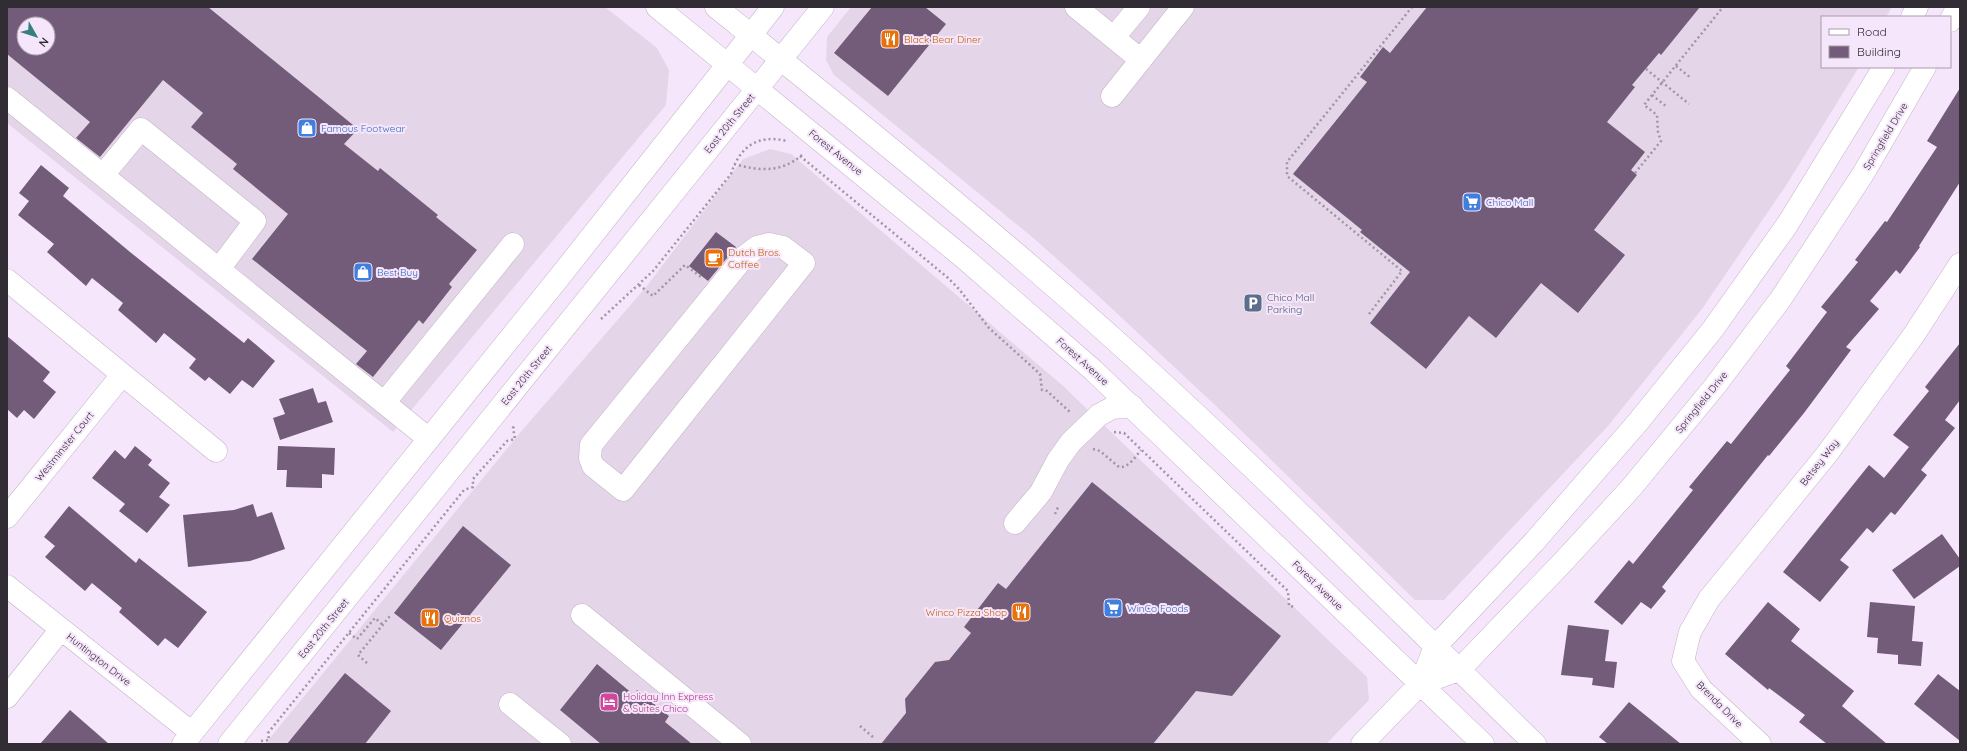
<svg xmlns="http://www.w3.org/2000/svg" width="1967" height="751" font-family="Quicksand,sans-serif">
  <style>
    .commercial { fill: #e4d6e8; fill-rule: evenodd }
    .building { fill: #725c79; fill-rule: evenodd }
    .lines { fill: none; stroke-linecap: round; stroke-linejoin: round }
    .minor-casing { stroke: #c3b4c8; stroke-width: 23 }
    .path { stroke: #a095a4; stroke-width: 2.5; stroke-dasharray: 2 3; stroke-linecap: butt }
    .minor { stroke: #fff; stroke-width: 22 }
    .labels { text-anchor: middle; stroke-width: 4; stroke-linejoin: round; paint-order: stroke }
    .food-label { font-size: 10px; fill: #c56008; stroke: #f6e6fb; text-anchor: start }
    .street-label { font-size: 10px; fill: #322c34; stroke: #f6e6fb }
    .shop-label { font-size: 10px; fill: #366cbe; stroke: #f6e6fb; text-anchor: start }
    .service-label { font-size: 10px; fill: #4e5e75; stroke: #f6e6fb; text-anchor: start }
    .hotel-label { font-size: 10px; fill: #b23c85; stroke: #f6e6fb; text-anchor: start }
  </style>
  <rect width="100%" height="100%" fill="#f6e6fb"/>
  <!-- commercial -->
  <path class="commercial" d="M7 7H605L657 48 669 70 666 105 393 432 7 123ZM24 24H48V48H24Z
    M851 7H1892L1886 17H1822V67H1859L1787 184 1702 309 1608 426 1444 600H1415L1216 406 1093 291 1031 236 834 75 826 60 827 37Z
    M770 149 791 154 1062 385 1367 677 1369 700 1326 744H265L519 434 646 287 743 159Z"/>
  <!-- building -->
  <path class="building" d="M7 7H208L358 129 344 144 378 171 380 168 438 215 436 217 477 250 449 284 452 287 423 324 419 320 373 377 356 364 367 351 252 259 288 214 233 169 237 164 191 127 203 113 163 80 100 157 76 138 90 122 7 54ZM24 24H48V48H24Z
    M872 7H925L946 24 888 96 834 53Z
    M1427 7H1700L1661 55 1659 53 1632 85 1635 87 1607 122 1645 152 1631 170 1637 175 1594 230 1625 255 1578 313 1541 283 1496 338 1469 316 1426 369 1370 323 1410 272 1360 232 1362 230 1293 174 1367 82 1360 77 1383 47 1390 53Z
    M1960 88V182L1919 246 1920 247 1900 274 1896 270 1870 301 1879 309 1846 347 1851 350 1804 413 1769 456 1768 455 1662 587 1666 591 1651 609 1641 602 1622 625 1594 602 1629 560 1633 564 1693 490 1689 487 1727 441 1731 444 1790 370 1786 366 1827 312 1821 307 1858 262 1855 260 1885 221 1887 222 1937 147 1927 141Z
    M41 165 69 188 63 196 130 252 244 343 248 338 275 361 253 388 242 380 230 394 209 377 205 381 189 368 196 359 164 333 156 343 118 310 123 303 92 278 86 286 47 252 54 244 18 215 29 201 19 193Z
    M716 232 736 247 708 281 689 266Z
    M7 336 50 372 43 381 56 392 34 419 24 410 17 418 7 409Z
    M1960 343V400L1945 420 1955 428 1921 470 1927 475 1895 515 1891 512 1873 533 1867 528 1840 560 1849 567 1820 602 1783 572 1869 465 1884 478 1909 447 1893 435 1929 391 1925 387Z
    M313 388 318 403 326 401 333 422 280 440 273 418 285 414 279 399Z
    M135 446 152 460 148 465 170 483 159 497 170 505 147 533 119 511 125 504 92 478 115 450 125 459Z
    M278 446 335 448 334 475 322 474V488L286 487 287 470H277Z
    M1092 482 1281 636 1232 696 1196 691 1153 744H881L906 713 905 699 935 662 949 660 971 633 964 627 998 583 1006 589Z
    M253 504 257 517 272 512 285 549 250 561 188 567 183 515 234 510Z
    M69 506 136 563 139 558 207 612 178 648 165 638 158 646 119 612 122 608 92 583 85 591 45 557 55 546 44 537Z
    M463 526 511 565 441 650 394 613Z
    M1942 534 1960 559V566L1914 599 1892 570Z
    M1768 602 1800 629 1791 641 1854 691 1842 706 1887 744H1827L1799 722 1805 715 1769 688 1768 690 1725 654Z
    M1870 602 1915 606 1912 641 1923 642 1921 666 1898 664V655L1877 653 1878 638 1867 637Z
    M1568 625 1609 630 1605 661 1617 662 1614 688 1592 685 1593 678 1561 675Z
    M597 664 634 695 637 690 669 716 665 722 692 744H601L560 710Z
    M345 673 391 711 365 744H287Z
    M1938 674 1960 691V741L1914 704Z
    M1629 702 1681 744H1608L1599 737Z
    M70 710 109 744H40Z"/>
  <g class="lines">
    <defs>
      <path id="minor" d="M657 7 964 258 1093 370 1483 744
        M716 7C851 116 987 225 1116 341 1260 470 1396 609 1535 744
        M1076 7 1141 60
        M1912 17 1917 7
        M1950 21 1958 7
        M1114 37 1139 7
        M1112 96 1183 7
        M7 98 429 439
        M103 175 141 129 255 221 219 269
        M769 244 783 247 804 263 623 490 593 466 590 458 591 445 744 257 757 247Z
        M7 280 216 451
        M384 403 513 244
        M7 517 122 375
        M1015 523 1041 492 1058 460 1071 442 1099 415 1112 408 1132 406
        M7 586 192 733
        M582 615 740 744
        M1420 684 1459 670 1562 563 1631 488 1715 386 1780 300 1863 174 1925 67
        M7 697 61 629
        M510 704 560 744
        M183 744 557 280 773 7
        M229 744 823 7
        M1362 744 1420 684 1435 647 1534 542 1638 422 1713 329 1787 225 1884 67
        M1760 744 1701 689 1683 661 1690 632 1709 599 1827 454 1913 336 1960 264"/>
    </defs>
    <!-- minor casing -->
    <use href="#minor" class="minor-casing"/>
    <!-- path -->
    <path class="path" d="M1676 66 1691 78
      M1646 69 1689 104
      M1652 95 1667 107
      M800 156 947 277 959 289 989 328 1040 374 1042 390 1047 391 1071 413
      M734 164C759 171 781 173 802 155
      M1635 173 1661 141 1658 132 1657 115 1644 105 1723 7
      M639 285 653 296 685 265 701 277
      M1369 314 1402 271 1287 176V162L1412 7
      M601 319 653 271 731 174C740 146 758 134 787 141
      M1114 432 1124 433 1288 591 1289 606 1296 607
      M1093 449 1100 451 1119 467C1129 468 1135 457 1141 450
      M1055 514 1059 505
      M349 633 357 639 375 618 383 625
      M367 663 358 655 390 616
      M860 726 873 737
      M261 741 269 740 268 733 464 490 473 487V479L507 441 515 439 513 428 515 425"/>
    <!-- minor -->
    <use href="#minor" class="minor"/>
  </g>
  <!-- icons -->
  <defs>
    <symbol id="restaurant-square" viewBox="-11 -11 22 22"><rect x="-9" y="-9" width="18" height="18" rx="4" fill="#e8710a" stroke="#f6e6fb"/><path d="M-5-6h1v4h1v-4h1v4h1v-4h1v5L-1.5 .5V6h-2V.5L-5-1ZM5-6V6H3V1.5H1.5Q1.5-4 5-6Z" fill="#fff"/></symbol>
    <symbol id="shop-square" viewBox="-11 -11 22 22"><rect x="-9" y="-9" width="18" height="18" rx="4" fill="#3f7fe0" stroke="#f6e6fb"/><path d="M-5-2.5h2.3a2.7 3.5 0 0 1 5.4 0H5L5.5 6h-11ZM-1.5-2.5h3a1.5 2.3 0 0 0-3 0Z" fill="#fff"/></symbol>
    <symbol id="supermarket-square" viewBox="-11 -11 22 22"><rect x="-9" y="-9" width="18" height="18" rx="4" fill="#3f7fe0" stroke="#f6e6fb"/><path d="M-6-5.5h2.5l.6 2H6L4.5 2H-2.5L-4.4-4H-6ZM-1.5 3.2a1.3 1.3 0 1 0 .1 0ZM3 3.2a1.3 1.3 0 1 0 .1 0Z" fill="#fff"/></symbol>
    <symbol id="cafe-square" viewBox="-11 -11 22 22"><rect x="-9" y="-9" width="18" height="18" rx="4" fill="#e8710a" stroke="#f6e6fb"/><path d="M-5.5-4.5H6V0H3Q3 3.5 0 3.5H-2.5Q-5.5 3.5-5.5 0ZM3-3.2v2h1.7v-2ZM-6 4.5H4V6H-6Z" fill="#fff"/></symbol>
    <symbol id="parking-square" viewBox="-11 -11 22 22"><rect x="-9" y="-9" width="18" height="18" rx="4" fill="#5c6f8a" stroke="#f6e6fb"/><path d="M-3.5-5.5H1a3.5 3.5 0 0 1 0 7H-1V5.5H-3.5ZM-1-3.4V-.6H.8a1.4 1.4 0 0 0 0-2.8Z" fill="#fff"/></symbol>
    <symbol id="hotel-square" viewBox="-11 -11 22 22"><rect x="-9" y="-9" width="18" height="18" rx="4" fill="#d1479c" stroke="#f6e6fb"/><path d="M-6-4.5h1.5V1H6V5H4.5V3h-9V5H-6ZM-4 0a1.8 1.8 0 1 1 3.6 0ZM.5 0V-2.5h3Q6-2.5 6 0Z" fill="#fff"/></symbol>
  </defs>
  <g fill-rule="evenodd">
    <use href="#restaurant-square" x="879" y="28" width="22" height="22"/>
    <use href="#shop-square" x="296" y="117" width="22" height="22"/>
    <use href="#supermarket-square" x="1461" y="191" width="22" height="22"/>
    <use href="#cafe-square" x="703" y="247" width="22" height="22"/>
    <use href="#shop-square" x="352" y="261" width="22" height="22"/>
    <use href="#parking-square" x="1242" y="292" width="22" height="22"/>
    <use href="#supermarket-square" x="1102" y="597" width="22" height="22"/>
    <use href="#restaurant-square" x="1010" y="601" width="22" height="22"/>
    <use href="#restaurant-square" x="419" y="607" width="22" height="22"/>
    <use href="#hotel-square" x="598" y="691" width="22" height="22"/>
  </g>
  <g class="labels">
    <!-- food labels -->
    <g class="food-label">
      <text x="904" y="43">Black Bear Diner</text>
      <text x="728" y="256">Dutch Bros.<tspan x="728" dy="12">Coffee</tspan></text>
      <text x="1007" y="616" text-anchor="end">Winco Pizza Shop</text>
      <text x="444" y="622">Quiznos</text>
    </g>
    <!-- street labels -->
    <g class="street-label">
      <text transform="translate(729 123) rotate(-51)" y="4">East 20th Street</text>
      <text transform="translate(1885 136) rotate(-59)" y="4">Springfield Drive</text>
      <text transform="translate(836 152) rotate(39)" y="4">Forest Avenue</text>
      <text transform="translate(1083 361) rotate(42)" y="4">Forest Avenue</text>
      <text transform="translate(526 375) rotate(-51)" y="4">East 20th Street</text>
      <text transform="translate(1701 402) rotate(-51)" y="4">Springfield Drive</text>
      <text transform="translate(64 446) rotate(-51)" y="4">Westminster Court</text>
      <text transform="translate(1819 462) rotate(-52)" y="4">Betsey Way</text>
      <text transform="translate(1318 585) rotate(44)" y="4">Forest Avenue</text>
      <text transform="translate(323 628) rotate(-51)" y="4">East 20th Street</text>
      <text transform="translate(99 659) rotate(38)" y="4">Huntington Drive</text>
      <text transform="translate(1720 704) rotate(45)" y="4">Brenda Drive</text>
    </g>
    <!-- shop labels -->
    <g class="shop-label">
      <text x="321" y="132">Famous Footwear</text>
      <text x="1486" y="206">Chico Mall</text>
      <text x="377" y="276">Best Buy</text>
      <text x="1127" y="612">WinCo Foods</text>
    </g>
    <!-- service labels -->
    <g class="service-label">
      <text x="1267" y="301">Chico Mall<tspan x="1267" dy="12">Parking</tspan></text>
    </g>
    <!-- hotel labels -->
    <g class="hotel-label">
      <text x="623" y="700">Holiday Inn Express<tspan x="623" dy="12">&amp; Suites Chico</tspan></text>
    </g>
  </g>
  <!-- border -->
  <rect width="1967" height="751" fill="none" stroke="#322c34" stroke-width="16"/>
  <!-- legend -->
  <rect x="1821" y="16" width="130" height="52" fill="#f6e6fb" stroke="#a89cab"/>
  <rect x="1829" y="29" width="20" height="6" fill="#ffffff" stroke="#a89cab"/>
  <text x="1857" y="36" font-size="12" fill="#322c34">Road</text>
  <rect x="1829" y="46" width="20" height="12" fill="#725c79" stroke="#a89cab"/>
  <text x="1857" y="56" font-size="12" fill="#322c34">Building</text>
  <!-- north arrow -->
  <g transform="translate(36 36) rotate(129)"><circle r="19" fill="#f6e6fb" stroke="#a89cab"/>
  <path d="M0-3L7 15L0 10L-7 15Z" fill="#367f7e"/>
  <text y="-6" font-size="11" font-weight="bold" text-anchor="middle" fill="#322c34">N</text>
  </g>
</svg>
